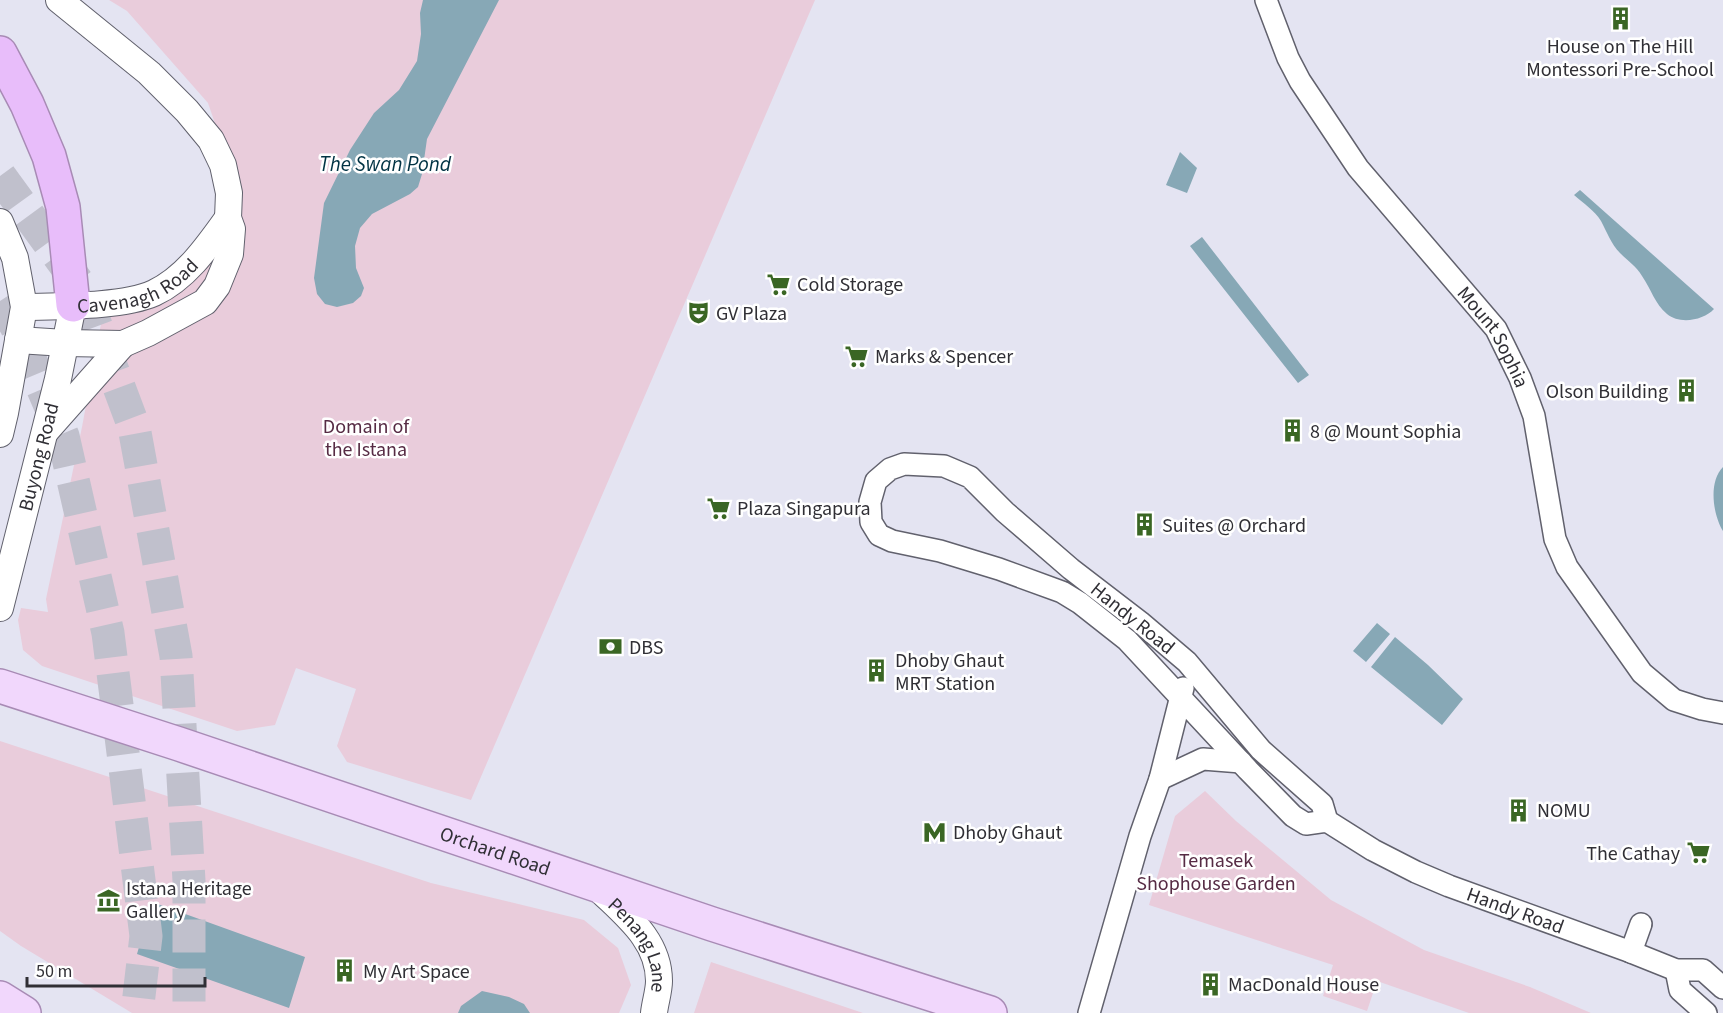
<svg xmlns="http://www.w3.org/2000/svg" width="1723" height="1013" font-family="'Source Sans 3',sans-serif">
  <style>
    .green { fill: #e9ccdb }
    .water { fill: #87a8b6 }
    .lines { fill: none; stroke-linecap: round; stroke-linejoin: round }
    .motorway-tunnel { stroke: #c0c0cc; stroke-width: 33; stroke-dasharray: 33 16; stroke-linecap: butt }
    .minor-casing { stroke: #61616d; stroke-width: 24 }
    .tertiary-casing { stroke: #61616d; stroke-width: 28 }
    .primary-casing { stroke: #a88bb5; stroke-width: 36 }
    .motorway-casing { stroke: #a88bb5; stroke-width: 36 }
    .minor { stroke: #fff; stroke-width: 21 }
    .tertiary { stroke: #fff; stroke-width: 26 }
    .primary { stroke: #f1d7fc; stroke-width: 33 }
    .motorway { stroke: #e8bdfa; stroke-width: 33 }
    .labels { text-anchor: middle; stroke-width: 5; stroke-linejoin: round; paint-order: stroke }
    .poi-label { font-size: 20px; fill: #302f35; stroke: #fff; text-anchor: start }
    .street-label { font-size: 20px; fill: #302f35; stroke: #fff }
    .park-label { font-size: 20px; fill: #562b44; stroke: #fff }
    .water-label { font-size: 21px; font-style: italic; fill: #013344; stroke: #fff }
  </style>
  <rect width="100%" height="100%" fill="#e4e4f2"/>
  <!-- green -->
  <path class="green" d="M109 0H815L471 800 347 762 337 746 356 689 296 668 275 725 237 731 42 666 23 650 18 620 21 608 48 612 46 599 82 427 105 302 179 284 234 179 208 103 127 11Z
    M0 741 431 883 584 920 618 948 631 985 619 1013H132L21 946 0 931Z
    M1205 791 1236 821 1331 900 1424 950 1530 987 1591 1013H1469L1377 981 1367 1011 1323 996 1333 965 1149 905 1175 816Z
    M711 962 863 1013H694Z"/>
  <!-- water -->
  <path class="water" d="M423 0H499L427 139 422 174 418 187 410 194 372 214 360 228 355 246 356 268 364 288 361 296 353 303 337 307 325 304 317 294 314 278 324 203 350 150 374 113 399 90 417 61 421 34 420 13Z
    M1180 152 1197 168 1187 193 1166 185Z
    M1580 190 1714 309C1704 320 1680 325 1667 314 1655 304 1651 289 1642 276 1636 266 1628 261 1620 253 1611 244 1607 232 1601 221 1595 211 1583 203 1574 195Z
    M1202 237 1309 375 1298 383 1190 246Z
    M1723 467V531C1713 515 1708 482 1723 467Z
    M1377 623 1390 634 1366 662 1353 651Z
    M1395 637 1428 665 1463 699 1442 725 1371 667Z
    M152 902 305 957 289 1008 137 954Z
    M482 991 509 997 524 1004 530 1013H458L461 1006Z"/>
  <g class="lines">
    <!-- motorway-tunnel -->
    <path class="motorway-tunnel" d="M0 176 82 288 134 427 176 656 189 881V1013
      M0 301 16 326 63 436 108 633 146 936 137 1013"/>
    <defs>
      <g id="minor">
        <path id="s1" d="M1266 0 1288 58 1300 81 1358 168 1496 329 1520 378 1534 416 1555 539 1567 567 1642 673 1674 700 1702 709 1723 713"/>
        <path d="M1160 779 1203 759 1241 762"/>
        <path id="s2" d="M1327 821 1322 804 1261 750 1187 662 1140 622 1071 569 1005 512 970 477 944 466 904 464 890 469 876 481 870 502 871 522 879 535 892 541 940 551 999 569 1062 592 1080 603 1127 640 1248 770 1293 816 1306 824 1327 821 1373 850 1416 872 1449 886 1631 952 1676 970H1703L1723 988"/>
        <path d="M1631 952 1641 924"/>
        <path d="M1676 970 1680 990 1706 1013"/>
        <path d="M1089 1013 1140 836 1160 779 1183 688"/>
      </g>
      <g id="tertiary">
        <path d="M0 222 15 258 24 307 5 413 0 434"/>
        <path id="s3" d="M24 307C59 306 123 307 154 293 186 278 208 246 228 218"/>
        <path d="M18 340 65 343 123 344 148 333 205 302 217 286 230 254 232 229 228 218 229 193 223 165 211 140 187 111 149 73 59 0"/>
        <path d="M46 431 123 344"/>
        <path id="s4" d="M0 608 58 379 73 305"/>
        <path id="s5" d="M597 887C624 914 659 939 659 981 659 991 655 1003 654 1013"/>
      </g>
      <g id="primary">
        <path id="s6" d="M0 686 179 744 712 924 990 1013"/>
        <path d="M0 998 24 1013"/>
      </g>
      <path id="motorway" d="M0 53 27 104 49 156 63 207 73 305"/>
    </defs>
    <!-- minor casing -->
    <use href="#minor" class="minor-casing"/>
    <!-- tertiary casing -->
    <use href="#tertiary" class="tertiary-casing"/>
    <!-- primary casing -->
    <use href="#primary" class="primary-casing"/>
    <!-- motorway casing -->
    <use href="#motorway" class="motorway-casing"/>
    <!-- minor -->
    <use href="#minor" class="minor"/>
    <!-- tertiary -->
    <use href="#tertiary" class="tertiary"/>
    <!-- primary -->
    <use href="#primary" class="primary"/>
    <!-- motorway -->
    <use href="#motorway" class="motorway"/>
  </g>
  <!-- icons -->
  <defs>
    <symbol id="building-bare" viewBox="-9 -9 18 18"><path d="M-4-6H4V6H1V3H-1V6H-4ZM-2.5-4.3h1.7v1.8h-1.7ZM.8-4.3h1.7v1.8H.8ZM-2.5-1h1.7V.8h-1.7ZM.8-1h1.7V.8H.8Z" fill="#3a6624" stroke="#fff" stroke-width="2.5" paint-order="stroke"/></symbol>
    <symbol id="supermarket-bare" viewBox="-9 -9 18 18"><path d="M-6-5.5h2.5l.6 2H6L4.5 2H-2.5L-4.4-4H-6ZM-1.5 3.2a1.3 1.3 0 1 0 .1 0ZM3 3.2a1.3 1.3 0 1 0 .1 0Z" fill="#3a6624" stroke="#fff" stroke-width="2.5" paint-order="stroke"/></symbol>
    <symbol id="theatre-bare" viewBox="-9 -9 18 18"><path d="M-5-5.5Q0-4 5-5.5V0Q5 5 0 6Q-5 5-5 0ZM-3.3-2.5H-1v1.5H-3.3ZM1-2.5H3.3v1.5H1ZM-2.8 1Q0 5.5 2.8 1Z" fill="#3a6624" stroke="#fff" stroke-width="2.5" paint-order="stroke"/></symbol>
    <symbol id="bank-bare" viewBox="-9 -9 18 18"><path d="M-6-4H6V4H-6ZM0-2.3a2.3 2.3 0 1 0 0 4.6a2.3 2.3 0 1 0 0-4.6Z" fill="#3a6624" stroke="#fff" stroke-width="2.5" paint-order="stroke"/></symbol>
    <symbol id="metro-bare" viewBox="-9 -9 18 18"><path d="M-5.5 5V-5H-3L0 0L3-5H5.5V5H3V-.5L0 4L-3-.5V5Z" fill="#3a6624" stroke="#fff" stroke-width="2.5" paint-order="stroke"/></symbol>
    <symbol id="museum-bare" viewBox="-9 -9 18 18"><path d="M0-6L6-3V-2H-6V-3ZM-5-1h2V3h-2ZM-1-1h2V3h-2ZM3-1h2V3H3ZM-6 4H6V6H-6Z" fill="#3a6624" stroke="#fff" stroke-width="2.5" paint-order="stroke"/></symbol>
  </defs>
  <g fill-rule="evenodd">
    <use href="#building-bare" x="1604" y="2" width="33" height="33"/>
    <use href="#supermarket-bare" x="762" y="268" width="33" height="33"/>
    <use href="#theatre-bare" x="682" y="296" width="33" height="33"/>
    <use href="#supermarket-bare" x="840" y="340" width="33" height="33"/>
    <use href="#building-bare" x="1670" y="374" width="33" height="33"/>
    <use href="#building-bare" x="1276" y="414" width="33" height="33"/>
    <use href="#supermarket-bare" x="702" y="492" width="33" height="33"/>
    <use href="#building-bare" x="1128" y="508" width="33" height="33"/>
    <use href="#bank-bare" x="594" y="630" width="33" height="33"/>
    <use href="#building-bare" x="860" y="654" width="33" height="33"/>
    <use href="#building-bare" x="1502" y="794" width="33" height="33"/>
    <use href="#metro-bare" x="918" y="816" width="33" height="33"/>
    <use href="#supermarket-bare" x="1682" y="836" width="33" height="33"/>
    <use href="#museum-bare" x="92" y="884" width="33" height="33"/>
    <use href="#building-bare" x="328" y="954" width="33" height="33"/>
    <use href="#building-bare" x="1194" y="968" width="33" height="33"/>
  </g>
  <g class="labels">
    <!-- poi labels -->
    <g class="poi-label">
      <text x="1620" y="53" text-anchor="middle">House on The Hill<tspan x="1620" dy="23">Montessori Pre-School</tspan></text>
      <text x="797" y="291">Cold Storage</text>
      <text x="716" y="320">GV Plaza</text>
      <text x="875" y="363">Marks &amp; Spencer</text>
      <text x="1668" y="398" text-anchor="end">Olson Building</text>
      <text x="1310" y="438">8 @ Mount Sophia</text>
      <text x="737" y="515">Plaza Singapura</text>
      <text x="1162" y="532">Suites @ Orchard</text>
      <text x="629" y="654">DBS</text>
      <text x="895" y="667">Dhoby Ghaut<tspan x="895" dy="23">MRT Station</tspan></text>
      <text x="1537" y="817">NOMU</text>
      <text x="953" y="839">Dhoby Ghaut</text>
      <text x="1680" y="860" text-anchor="end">The Cathay</text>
      <text x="126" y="895">Istana Heritage<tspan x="126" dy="23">Gallery</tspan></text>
      <text x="363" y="978">My Art Space</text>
      <text x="1228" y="991">MacDonald House</text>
    </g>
    <!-- street labels -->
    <g class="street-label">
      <text dy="7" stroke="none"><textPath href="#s3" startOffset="118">Cavenagh Road</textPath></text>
      <text dy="7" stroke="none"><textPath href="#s1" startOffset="410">Mount Sophia</textPath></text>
      <text dy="7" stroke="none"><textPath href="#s4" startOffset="156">Buyong Road</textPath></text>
      <text transform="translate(1133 618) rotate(39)" y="7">Handy Road</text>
      <text dy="7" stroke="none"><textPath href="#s6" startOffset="522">Orchard Road</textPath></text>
      <text dy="7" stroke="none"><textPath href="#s2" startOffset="1419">Handy Road</textPath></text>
      <text dy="7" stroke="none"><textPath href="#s5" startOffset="74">Penang Lane</textPath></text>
    </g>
    <!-- park labels -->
    <g class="park-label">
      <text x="366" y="433">Domain of<tspan x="366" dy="23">the Istana</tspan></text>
      <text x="1216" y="867">Temasek<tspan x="1216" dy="23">Shophouse Garden</tspan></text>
    </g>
    <!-- water labels -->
    <g class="water-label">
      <text x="385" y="171">The Swan Pond</text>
    </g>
  </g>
  <!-- scale -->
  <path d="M27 977v9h178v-9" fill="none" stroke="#302f35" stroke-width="3"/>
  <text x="36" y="977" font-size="18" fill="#302f35" stroke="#ffffff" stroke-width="4.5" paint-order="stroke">50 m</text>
</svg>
